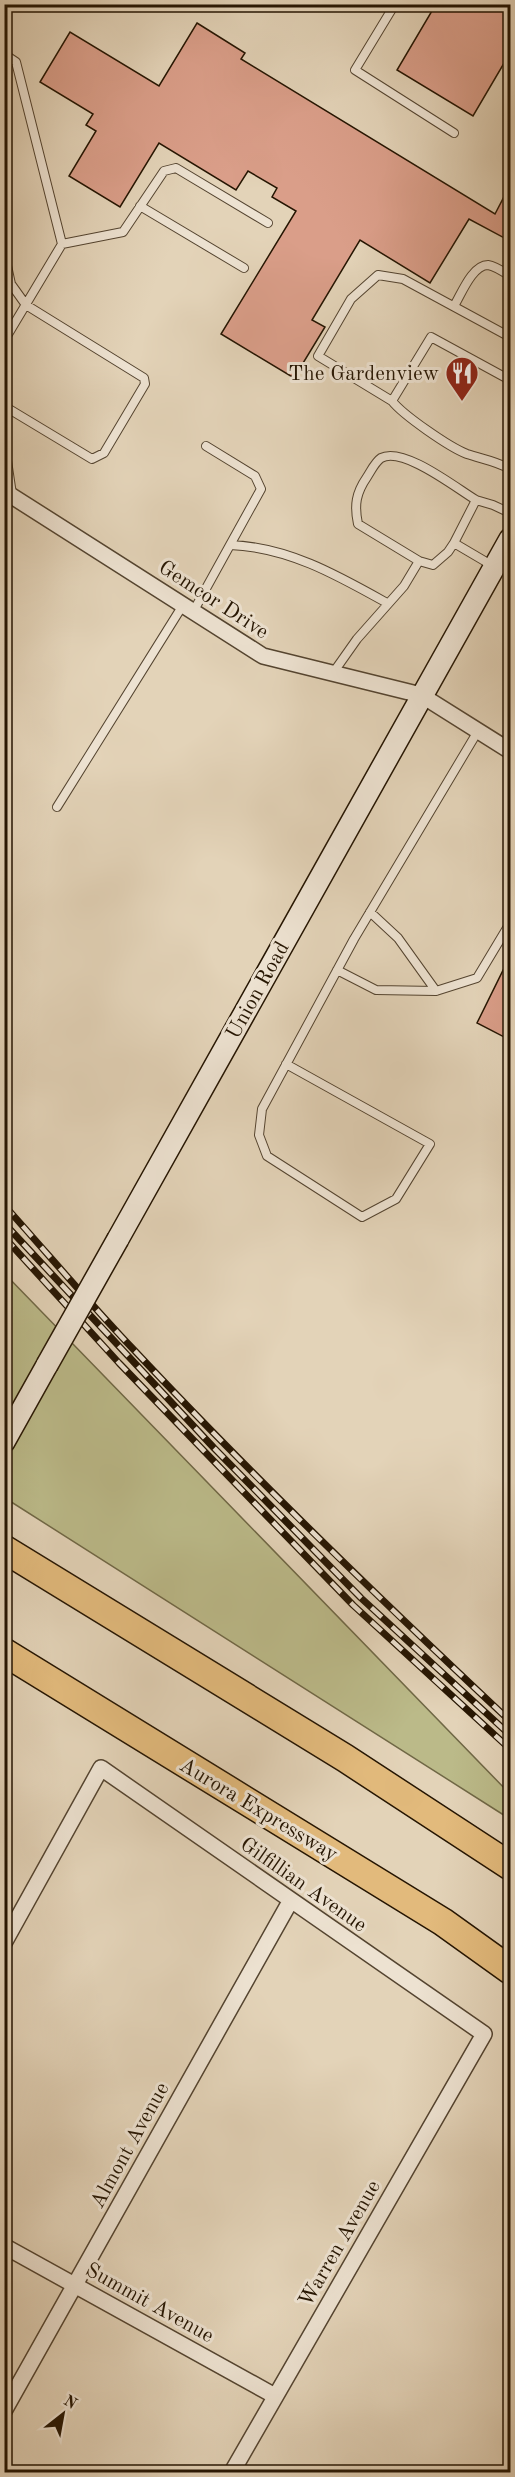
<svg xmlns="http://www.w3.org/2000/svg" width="515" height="2477" font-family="'Old Standard TT',serif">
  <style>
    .green { fill: #bbba89; stroke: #706846; stroke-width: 1.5 }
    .building { fill: #da9e89; stroke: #251502; stroke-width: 1.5 }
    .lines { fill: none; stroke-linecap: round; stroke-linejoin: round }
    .service-casing { stroke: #544430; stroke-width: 10 }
    .minor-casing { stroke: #544430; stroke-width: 18 }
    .secondary-casing { stroke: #251502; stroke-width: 24 }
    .motorway-casing { stroke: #251502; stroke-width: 30 }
    .service { stroke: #ede2d1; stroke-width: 8 }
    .minor { stroke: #ede2d1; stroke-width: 15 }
    .secondary { stroke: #ede2d1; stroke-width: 21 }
    .motorway { stroke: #e2ba7c; stroke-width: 27 }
    .rail-casing { stroke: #251502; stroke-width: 7 }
    .rail { stroke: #ede2d1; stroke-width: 4.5; stroke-dasharray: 14; stroke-linecap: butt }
    .secondary-bridge-casing { stroke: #251502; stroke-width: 24; stroke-linecap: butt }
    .secondary-bridge { stroke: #ede2d1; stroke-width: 21 }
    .labels { text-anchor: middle; stroke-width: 6; stroke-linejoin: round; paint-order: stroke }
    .poi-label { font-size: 21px; fill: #251502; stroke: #ede2d1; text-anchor: end }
    .street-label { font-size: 21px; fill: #251502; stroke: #ede2d1 }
  </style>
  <rect width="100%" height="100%" fill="#e3d3b8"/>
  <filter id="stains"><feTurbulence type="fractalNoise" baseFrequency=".00333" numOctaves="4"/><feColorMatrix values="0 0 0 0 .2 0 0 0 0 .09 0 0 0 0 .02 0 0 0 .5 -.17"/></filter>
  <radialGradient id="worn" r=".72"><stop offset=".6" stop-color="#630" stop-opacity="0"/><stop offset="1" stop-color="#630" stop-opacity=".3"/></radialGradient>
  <!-- green -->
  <path class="green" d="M4 1273 510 1794V1819L5 1498Z"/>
  <!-- building -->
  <path class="building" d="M436 4H510V53L473 116 397 70Z
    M197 23 245 53 241 59 495 214 510 185V241L469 219 430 283 360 240 312 320 325 327 294 378 221 334 296 211 272 197 277 188 248 171 236 190 159 143 120 207 69 176 96 131 86 125 93 114 40 82 70 32 159 86Z
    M510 956V1040L477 1023Z"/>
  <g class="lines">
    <defs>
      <path id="service" d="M395 4 355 70 454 133
        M4 54 16 62 62 244
        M140 206 244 268
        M4 252 11 284 26 305 144 378 145 384 104 453 92 459 4 406
        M454 306C461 295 472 265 488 265 495 266 504 272 510 276
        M4 341 62 244 123 232 164 171 176 168 268 223
        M510 380 431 337 392 401C403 415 449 447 467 454 482 459 496 461 510 469
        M392 401 318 356 351 299 378 275 403 279 510 337
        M4 441 12 494
        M206 446 255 476 261 489 230 545
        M476 500 493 505 510 513
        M454 543 476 500C456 488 403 446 381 458 375 462 371 471 367 477 356 493 354 505 358 524L419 561 433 565 448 552 454 543 493 566
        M193 612 230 545C288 547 337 575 387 603
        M333 673 357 639 404 586 419 561
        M57 807 183 605
        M370 912 398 938 436 991 477 978 510 923
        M337 970 376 990 436 991
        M286 1064 430 1144 396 1199 362 1217 267 1156 259 1135 262 1109 354 939 478 731"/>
      <path id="minor" d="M4 491 263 656 421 695 510 751
        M4 1943 101 1768 484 2034 232 2472
        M4 2246 275 2396
        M4 2411 291 1900"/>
      <path id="secondary" d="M118 1239 510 539
        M4 1442 47 1365"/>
      <path id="motorway" d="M4 1549 345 1758 510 1866
        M4 1652 443 1922 510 1970"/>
    </defs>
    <!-- service casing -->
    <use href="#service" class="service-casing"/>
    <!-- minor casing -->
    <use href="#minor" class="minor-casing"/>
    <!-- secondary casing -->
    <use href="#secondary" class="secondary-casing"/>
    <!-- motorway casing -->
    <use href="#motorway" class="motorway-casing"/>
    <!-- service -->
    <use href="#service" class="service"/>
    <!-- minor -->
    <use href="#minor" class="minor"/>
    <!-- secondary -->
    <use href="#secondary" class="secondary"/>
    <!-- motorway -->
    <use href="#motorway" class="motorway"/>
    <defs>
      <path id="rail" d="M4 1205C48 1254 90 1304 135 1351 255 1479 382 1601 510 1721
        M4 1223 214 1448 361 1598 510 1735
        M4 1237 119 1363 353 1605 510 1749"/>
    </defs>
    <!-- rail casing -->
    <use href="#rail" class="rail-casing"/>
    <!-- rail -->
    <use href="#rail" class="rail"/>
    <defs>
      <path id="secondary-bridge" d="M47 1365 118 1239"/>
    </defs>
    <!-- secondary-bridge casing -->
    <use href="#secondary-bridge" class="secondary-bridge-casing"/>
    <!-- secondary-bridge -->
    <use href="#secondary-bridge" class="secondary-bridge"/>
  </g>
  <!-- icons -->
  <defs>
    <symbol id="restaurant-pin" viewBox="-11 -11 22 30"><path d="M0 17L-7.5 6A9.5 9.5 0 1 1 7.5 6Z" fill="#8f2418" stroke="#ede2d1"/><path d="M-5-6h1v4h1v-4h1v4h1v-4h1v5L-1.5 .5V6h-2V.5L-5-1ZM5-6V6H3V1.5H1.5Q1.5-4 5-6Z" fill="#fff"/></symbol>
  </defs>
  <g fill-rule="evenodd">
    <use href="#restaurant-pin" x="443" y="354" width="38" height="52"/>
  </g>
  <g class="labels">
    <!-- poi labels -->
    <g class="poi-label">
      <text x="439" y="380">The Gardenview</text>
    </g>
    <!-- street labels -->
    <g class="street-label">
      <text transform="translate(214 599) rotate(33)" y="7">Gemcor Drive</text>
      <text transform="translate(257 990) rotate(-61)" y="7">Union Road</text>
      <text transform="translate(259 1809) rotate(31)" y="7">Aurora Expressway</text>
      <text transform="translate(304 1884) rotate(35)" y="7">Gilfillian Avenue</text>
      <text transform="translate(129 2145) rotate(-61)" y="7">Almont Avenue</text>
      <text transform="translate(339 2243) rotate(-60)" y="7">Warren Avenue</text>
      <text transform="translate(150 2302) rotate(29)" y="7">Summit Avenue</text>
    </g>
  </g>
  <!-- margin -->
  <rect width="515" height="2477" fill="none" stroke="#e3d3b8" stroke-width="24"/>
  <rect x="6" y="6" width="503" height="2465" fill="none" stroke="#251502" stroke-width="3"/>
  <rect x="12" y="12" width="491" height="2453" fill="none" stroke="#251502" stroke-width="1.5"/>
  <!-- north arrow -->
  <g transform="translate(63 2414) rotate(31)" stroke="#ede2d1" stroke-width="4.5" paint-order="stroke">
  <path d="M0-4.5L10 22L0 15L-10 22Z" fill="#251502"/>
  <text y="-9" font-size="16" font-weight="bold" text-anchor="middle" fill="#251502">N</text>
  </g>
  <rect width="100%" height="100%" filter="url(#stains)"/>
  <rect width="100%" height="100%" fill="url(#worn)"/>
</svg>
